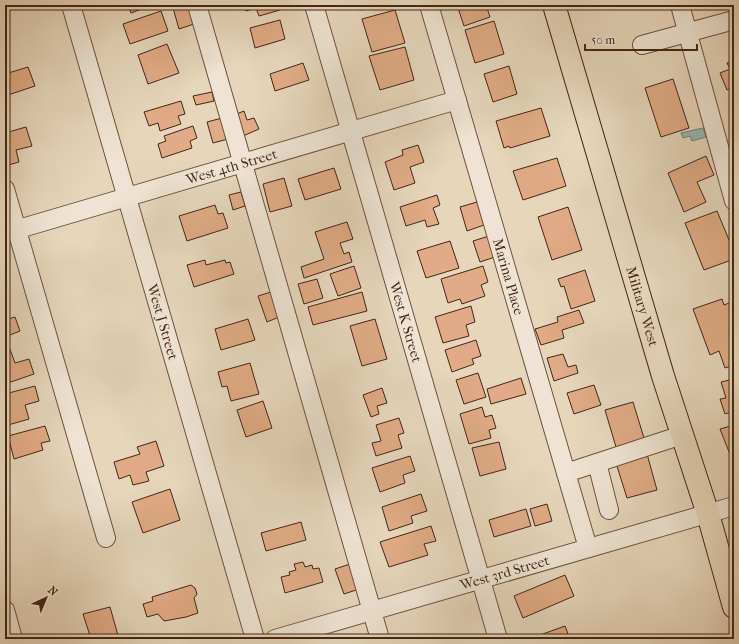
<svg xmlns="http://www.w3.org/2000/svg" width="739" height="644" font-family="'IM FELL French Canon',serif">
  <style>
    .water { fill: #97b9b2; stroke: #757e73 }
    .building { fill: #e0ab86; stroke: #432614 }
    .lines { fill: none; stroke-linecap: round; stroke-linejoin: round }
    .minor-casing { stroke: #6c523e; stroke-width: 20 }
    .major-casing { stroke: #432614; stroke-width: 24 }
    .minor { stroke: #efe4d3; stroke-width: 18 }
    .major { stroke: #e7d6bc; stroke-width: 22 }
    .labels { text-anchor: middle; stroke-width: 3; stroke-linejoin: round; paint-order: stroke }
    .street-label { font-size: 14px; fill: #432614; stroke: #efe4d3 }
  </style>
  <rect width="100%" height="100%" fill="#e7d6bc"/>
  <filter id="stains"><feTurbulence type="fractalNoise" baseFrequency=".005" numOctaves="4"/><feColorMatrix values="0 0 0 0 .2 0 0 0 0 .09 0 0 0 0 .02 0 0 0 .5 -.17"/></filter>
  <radialGradient id="worn" r=".72"><stop offset=".6" stop-color="#630" stop-opacity="0"/><stop offset="1" stop-color="#630" stop-opacity=".3"/></radialGradient>
  <!-- water -->
  <path class="water" d="M703 128 706 137 692 141 690 136 683 138 681 133Z"/>
  <!-- building -->
  <path class="building" d="M128 5H152L131 13Z
    M183 5H188L194 24 179 29 173 8Z
    M245 5H279L280 10 259 16 256 8 246 11Z
    M358 5H375L360 10Z
    M457 5H486L490 17 464 26Z
    M626 5H643L628 10Z
    M395 10 405 43 372 52 362 19Z
    M161 11 168 31 130 44 123 24Z
    M280 20 285 39 255 48 250 28Z
    M494 21 504 54 475 63 465 30Z
    M167 44 179 73 148 84 138 55Z
    M405 47 414 80 380 90 369 56Z
    M734 61V87L727 90 720 73 730 69 727 63Z
    M303 63 309 80 275 91 270 74Z
    M509 66 517 94 493 102 484 74Z
    M28 67 35 86 5 96V74Z
    M673 79 689 128 661 137 645 88Z
    M212 92 214 101 196 105 193 96Z
    M181 101 185 114 178 116 181 124 160 131 158 123 149 126 144 112Z
    M541 108 550 136 510 148 509 146 504 148 496 121Z
    M244 111 247 120 254 118 259 129 243 136 234 115Z
    M222 118 228 139 213 143 207 122Z
    M193 126 197 138 190 141 192 148 162 158 158 144 166 141 164 136Z
    M26 127 32 146 16 150 19 162 5 166V133Z
    M418 145 424 162 410 167 415 183 394 190 385 162 403 155 402 150Z
    M706 156 714 175 697 182 706 202 684 212 668 173Z
    M557 158 566 186 523 200 513 171Z
    M334 168 341 189 305 200 298 179Z
    M284 178 292 206 270 212 263 184Z
    M241 192 245 206 233 210 229 195Z
    M437 195 440 205 433 208 439 224 427 227 425 220 406 226 400 207Z
    M477 202 484 225 467 231 460 207Z
    M215 205 218 214 223 213 228 228 187 241 179 216Z
    M568 207 582 250 552 260 538 217Z
    M717 211 734 252V259L704 270 685 223Z
    M347 222 353 239 340 243 344 254 349 252 352 262 304 278 301 267 324 259 315 232Z
    M489 236 495 257 480 262 473 241Z
    M450 241 459 268 426 278 417 251Z
    M205 260 206 265 225 260 226 263 230 262 234 274 194 287 187 265Z
    M354 266 361 288 338 296 330 274Z
    M483 266 488 282 481 285 485 296 462 304 460 299 448 303 441 279Z
    M585 270 595 301 571 309 564 286 561 287 558 279Z
    M317 279 323 298 304 304 298 284Z
    M271 292 279 317 267 322 258 296Z
    M362 292 367 311 313 325 308 307Z
    M722 299 724 305 734 301V365L725 368 719 351 710 355 693 309Z
    M471 306 475 322 466 325 469 336 443 343 435 317Z
    M579 310 584 323 562 330 564 338 541 345 535 329 558 322 557 317Z
    M15 317 20 331 5 337V320Z
    M248 319 255 340 221 350 215 329Z
    M375 319 387 359 362 366 350 326Z
    M476 340 481 356 472 359 474 364 452 372 445 350Z
    M10 349 15 363 29 359 34 374 5 384V350Z
    M563 354 568 367 576 365 578 373 554 381 547 358Z
    M250 363 259 394 231 401 227 386 222 387 218 372Z
    M478 373 486 397 464 404 456 380Z
    M521 378 526 394 491 404 487 389Z
    M734 379V411L725 414 720 399 726 398 721 382Z
    M594 385 601 405 574 414 567 393Z
    M35 386 39 401 25 405 29 419 8 425 5 414V394Z
    M382 388 387 403 377 406 379 414 371 417 363 395Z
    M263 401 272 428 246 437 237 410Z
    M633 402 644 438 616 447 605 410Z
    M482 407 485 417 492 415 496 428 489 430 491 438 469 444 460 414Z
    M399 418 404 433 398 435 402 448 376 456 372 443 381 441 376 425Z
    M734 425V462H733L720 429Z
    M45 426 50 441 41 443 43 450 14 459 8 436Z
    M156 441 164 466 146 472 149 481 133 485 130 475 119 479 114 462 140 454 137 447Z
    M499 442 506 469 480 476 472 448Z
    M647 454 657 490 627 498 616 463Z
    M410 456 415 471 403 475 405 483 380 492 372 468Z
    M170 489 180 520 143 533 132 502Z
    M421 494 427 511 411 516 413 523 389 531 382 507Z
    M547 504 552 521 535 526 530 509Z
    M526 509 531 526 494 537 489 520Z
    M301 522 306 540 266 551 261 533Z
    M431 526 436 541 424 544 428 555 389 567 380 542Z
    M303 562 305 567 312 565 313 569 319 568 323 582 285 593 281 577 290 575 289 572 296 570 294 564Z
    M350 564 359 589 344 594 335 569Z
    M565 575 574 596 523 618 514 596Z
    M191 585 195 588 197 594 194 598 198 613 186 617 164 621 158 614 147 617 143 604 153 601 152 597Z
    M110 607 119 639H91L83 614Z
    M565 626 570 639H529Z"/>
  <g class="lines">
    <defs>
      <g id="minor">
        <path id="s1" d="M71 5 255 639"/>
        <path d="M197 5 380 639"/>
        <path id="s2" d="M314 5 498 639"/>
        <path id="s3" d="M429 5 588 548"/>
        <path d="M680 5 734 201"/>
        <path d="M642 45 734 20"/>
        <path d="M5 189 106 538"/>
        <path id="s4" d="M5 233 457 100"/>
        <path d="M597 463 609 510"/>
        <path d="M566 473 682 435"/>
        <path d="M5 610 13 639"/>
        <path id="s5" d="M275 639 734 506"/>
      </g>
      <g id="major">
        <path id="s6" d="M554 5 663 376 708 514 734 607"/>
      </g>
    </defs>
    <!-- minor casing -->
    <use href="#minor" class="minor-casing"/>
    <!-- major casing -->
    <use href="#major" class="major-casing"/>
    <!-- minor -->
    <use href="#minor" class="minor"/>
    <!-- major -->
    <use href="#major" class="major"/>
  </g>
  <g class="labels">
    <!-- street labels -->
    <g class="street-label">
      <text dy="5" stroke="none"><textPath href="#s4" startOffset="236">West 4th Street</textPath></text>
      <text dy="5" stroke="none"><textPath href="#s3" startOffset="283">Marina Place</textPath></text>
      <text dy="5" stroke="none"><textPath href="#s6" startOffset="314">Military West</textPath></text>
      <text dy="5" stroke="none"><textPath href="#s1" startOffset="330">West J Street</textPath></text>
      <text dy="5" stroke="none"><textPath href="#s2" startOffset="330">West K Street</textPath></text>
      <text dy="5" stroke="none"><textPath href="#s5" startOffset="239">West 3rd Street</textPath></text>
    </g>
  </g>
  <!-- margin -->
  <rect width="739" height="644" fill="none" stroke="#e7d6bc" stroke-width="20"/>
  <rect x="6" y="6" width="727" height="632" fill="none" stroke="#432614" stroke-width="2"/>
  <rect x="10" y="10" width="719" height="624" fill="none" stroke="#432614"/>
  <!-- north arrow -->
  <g transform="translate(46 598) rotate(44)" stroke="#efe4d3" stroke-width="3" paint-order="stroke">
  <path d="M0-3L7 15L0 10L-7 15Z" fill="#432614"/>
  <text y="-6" font-size="11" font-weight="bold" text-anchor="middle" fill="#432614">N</text>
  </g>
  <!-- scale -->
  <path d="M585 44v6h112v-6" fill="none" stroke="#432614" stroke-width="2"/>
  <text x="591" y="44" font-size="12" fill="#432614" stroke="#efe4d3" stroke-width="3" paint-order="stroke">50 m</text>
  <rect width="100%" height="100%" filter="url(#stains)"/>
  <rect width="100%" height="100%" fill="url(#worn)"/>
</svg>
